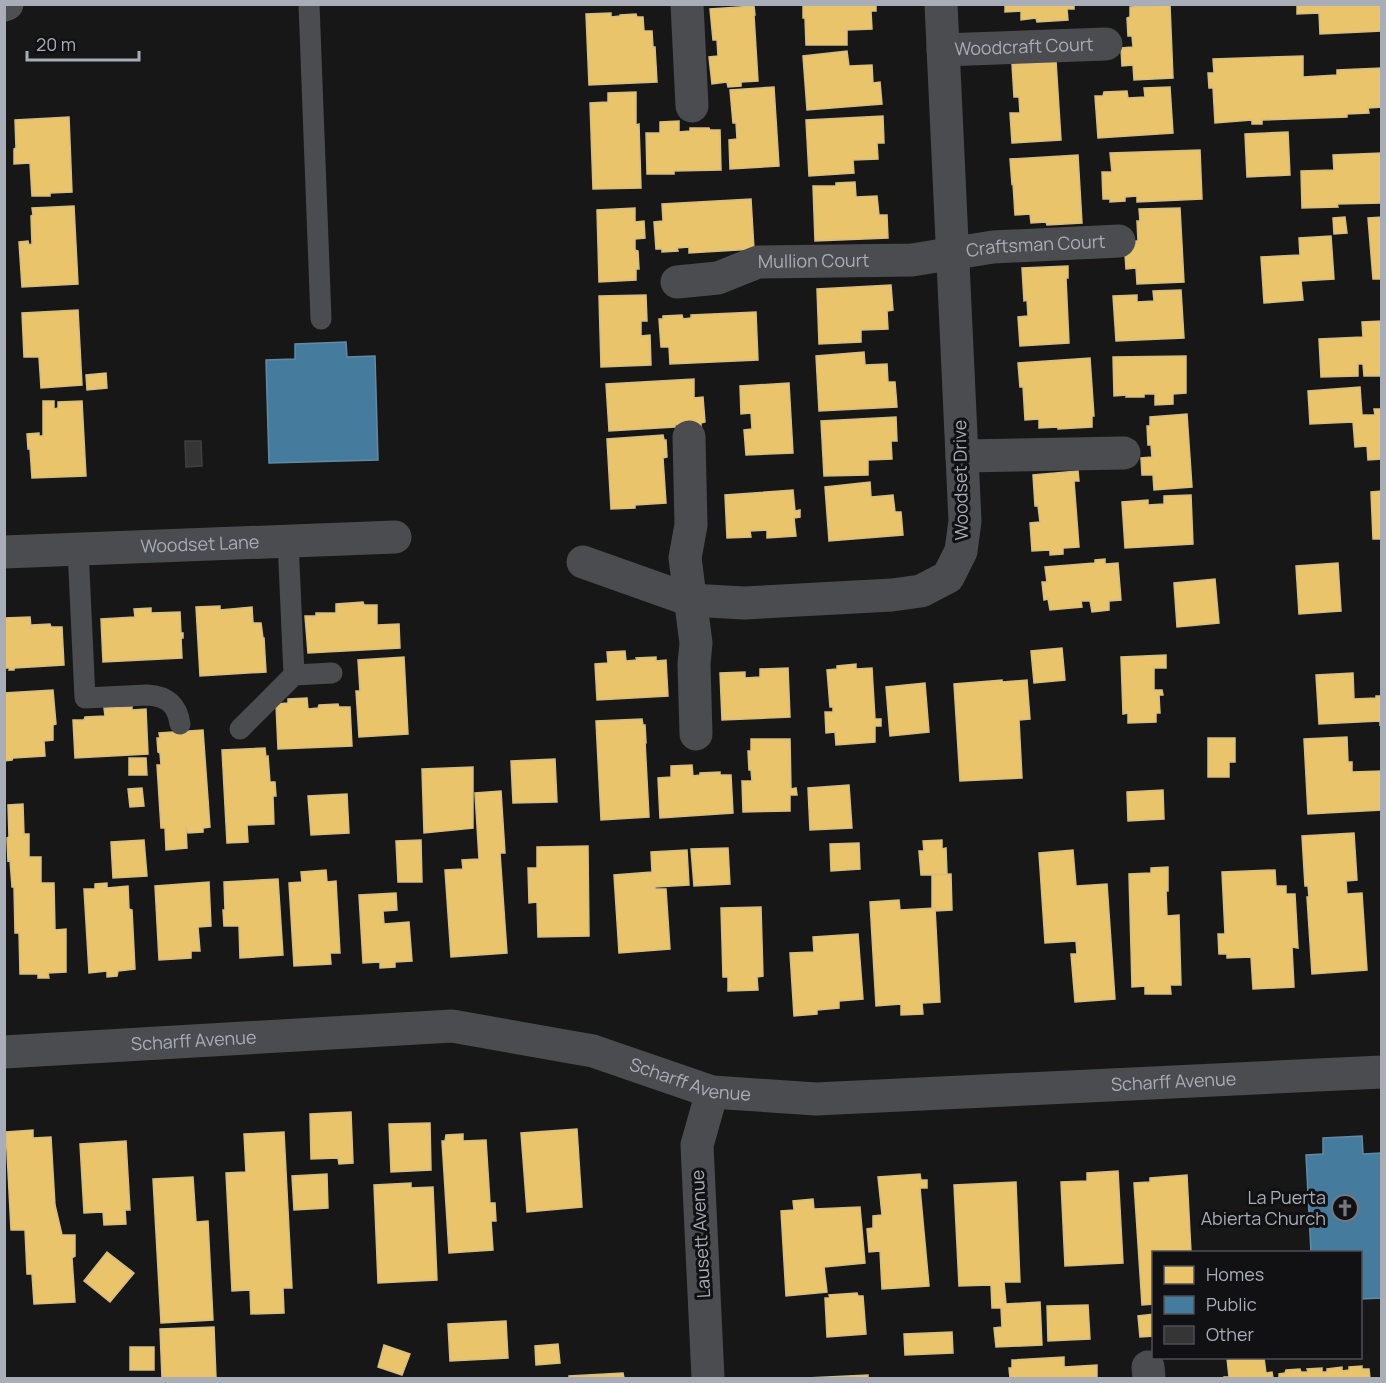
<svg xmlns="http://www.w3.org/2000/svg" width="1386" height="1383" font-family="Manrope,sans-serif">
  <style>
    .homes { fill: #e9c46a; stroke: #d6bd81; stroke-width: 1.5 }
    .public { fill: #457b9d; stroke: #638aa5; stroke-width: 1.5 }
    .building { fill: #353536; stroke: #3f4043; stroke-width: 1.5 }
    .lines { fill: none; stroke-linecap: round; stroke-linejoin: round }
    .lane { stroke: #4b4c50; stroke-width: 21 }
    .street { stroke: #4b4c50; stroke-width: 33 }
    .primary { stroke: #4d4f52; stroke-width: 33 }
    .labels { text-anchor: middle; stroke-width: 6; stroke-linejoin: round; paint-order: stroke }
    .street-label { font-size: 18px; fill: #a8adb8; stroke: #111113 }
    .poi-label { font-size: 18px; fill: #a8adb8; stroke: #111113; text-anchor: end }
  </style>
  <rect width="100%" height="100%" fill="#171717"/>
  <!-- homes -->
  <path class="homes" d="M803 4H876V11H871L872 29 847 30V45H806L805 18H803Z
    M1005 4H1074V9H1067L1068 20 1037 22 1036 18 1021 20V11L1005 12Z
    M1297 4H1382V31L1320 34 1319 13 1297 14Z
    M1170 5 1173 78 1134 80 1133 65 1122 66 1121 48 1133 47 1132 36H1128L1127 18 1130 17V7Z
    M754 6 755 15H754L758 81 741 82V86L728 87 727 82 712 84 709 57 718 56 717 40H713L710 9Z
    M611 13V17L620 16V15L636 14 637 17H643L644 31H652L653 47H655L657 82 589 85 586 14Z
    M847 51 849 66 872 65 873 83 880 82 882 104 807 110 803 56Z
    M1303 56V77L1337 75V70L1382 68V107L1368 108 1369 113 1347 114V117L1262 120V124H1252V120L1215 123 1213 88H1209L1208 73H1214L1213 59Z
    M1056 61 1061 140 1012 143 1010 113H1020L1019 97H1014L1012 64Z
    M774 87 779 166 730 169 729 140 737 139 736 123H733L730 90Z
    M1170 87 1173 133 1098 138 1095 96H1103L1104 92 1127 91 1128 98 1145 97 1144 88Z
    M636 92V125L639 124 641 188 593 189 590 103 608 102V93Z
    M883 116 884 143H877L878 159 853 160 854 173 809 176 806 120Z
    M69 117 72 192 50 193V196H32L30 163 14 164V149L16 148 15 120Z
    M679 121V132L690 131V128H709L710 130H720L721 170 674 171V174H647L646 133H660V122Z
    M1288 132 1290 175 1247 177 1245 134Z
    M1200 150 1202 199 1137 202V196L1125 197V201L1110 202V199H1103L1102 172H1112L1110 153Z
    M1382 153V203L1337 204 1338 207 1302 208 1301 171 1334 170 1333 155Z
    M1078 155 1082 223 1047 225 1046 222 1031 223 1030 214 1015 215 1013 183 1012 184 1010 159Z
    M855 182 856 197 877 196 879 215H887L888 238 815 241 813 186H836V183Z
    M751 199 754 249 689 253V247L677 248 678 251 662 252V249H656L654 222 663 221 662 204Z
    M74 206 78 284 22 287 19 242 28 241 29 245 32 244 31 216 33 215 32 208Z
    M635 208V222L644 221 645 238 635 239V250L638 251 639 269H636V280L599 282 597 210Z
    M1180 208 1184 282 1137 284 1136 268 1126 269 1125 254H1130L1129 241H1138L1137 221H1140L1139 209Z
    M1345 217 1347 233 1334 234 1333 218Z
    M1382 217V279H1373L1368 218Z
    M1331 236 1334 279 1301 281 1303 300 1264 303 1261 257 1300 255 1299 238Z
    M1068 266V278H1066L1069 343 1020 346 1018 317 1028 316 1027 300 1024 301 1022 268Z
    M891 285 893 310 887 311 888 329 861 330V342L819 344 817 289Z
    M1181 290 1184 338 1116 341 1113 296 1137 295V302L1154 301 1153 291Z
    M646 295 647 321H641V336L650 335 651 365 601 367 599 296Z
    M78 310 82 385 41 388 39 357H24L22 313Z
    M756 312 758 360 670 364 669 347H661L659 319H663V316L682 315 683 319 691 318V315Z
    M1382 321V376H1364L1363 364H1358V376L1321 377 1319 339 1363 337 1362 322Z
    M864 352 865 365 887 364 888 382H895L897 407 819 411 816 356Z
    M1186 356V393L1173 394V404L1155 405V394H1144V397H1126L1127 395 1114 396 1113 357Z
    M1090 358 1094 416H1092V427L1058 429V427L1039 428V419L1025 420 1023 387H1020L1018 363Z
    M106 373 107 388 87 390 86 375Z
    M694 379V398L703 397 705 422 701 423V428L685 424 675 425V427L609 431 606 384Z
    M789 383 793 453 746 455 744 430 752 429 751 413 741 414 740 386Z
    M1360 387 1362 415H1375L1374 409H1382V459L1368 460 1367 446 1355 447 1353 422 1310 424 1308 391Z
    M43 401H54V409L58 408V402L82 401 86 476 32 478 30 449H28L27 434 39 433V436H43Z
    M1187 414 1192 487 1154 490 1153 475H1142L1141 458 1152 457 1151 445H1148L1147 426H1150V417Z
    M896 417 897 441H891L892 459 868 460V475L824 476 821 421Z
    M663 435 664 440H666L667 457 663 458 666 503 635 505V508L611 509 607 439Z
    M1078 471 1079 481H1074L1079 547 1063 548V554L1050 555V550L1032 551 1030 523 1040 522 1038 506H1035L1033 475Z
    M870 482 871 497 893 495 895 512H901L903 535 829 541 825 487Z
    M793 490 795 511 800 510V517L794 518 796 536 767 538V530L750 531 751 537 727 538 725 495Z
    M1382 491V539H1373L1371 492Z
    M1191 495 1193 544 1125 548 1122 502 1148 500V505L1164 504V496Z
    M1105 559V564L1118 563 1121 600 1109 601V610L1092 612 1090 601H1081L1082 607 1050 610 1048 599 1044 600 1042 582H1047L1045 567 1095 563V560Z
    M1338 563 1341 611 1299 614 1296 566Z
    M1215 579 1219 623 1177 627 1174 583Z
    M363 602 364 605H377V625L399 624 400 648 308 653 305 616H316V613H336V604Z
    M220 606V610L252 607 253 623H261L263 638H264L266 672 200 676 196 607Z
    M151 608V613L180 612 181 633H183V638H181L182 658 103 662 101 619 135 617 134 609Z
    M30 617 31 628 32 627V625L50 624 51 627H62L64 665 14 668V670H9L10 668H4V618Z
    M1062 648 1065 680 1034 683 1031 651Z
    M625 651 626 661 637 660 636 658 656 657V661L666 660 668 696 597 700 595 664 608 663 607 652Z
    M1166 655V668H1154V690H1162L1163 695H1159L1160 713H1156V722L1128 723V713L1123 714 1121 657Z
    M404 657 408 734 359 737 356 691H360L358 660Z
    M856 664V669L872 668 875 719H881V726H875V742L836 745 835 732 826 733 825 712H833V707H830L827 670 837 669V666Z
    M788 668 790 717 722 720 720 673 745 672V678L760 677V669Z
    M1353 673 1354 699 1376 698V696H1382V724L1380 725V721L1319 724 1316 675Z
    M1002 680V682L1027 680 1030 719 1019 720 1022 778 960 781 954 684Z
    M925 683 929 732 890 736 886 687Z
    M53 690 56 724 53 725V740L44 741 45 756 13 758 12 760 4 761V693Z
    M307 698 308 709 318 708 319 705 338 704 339 707H350L352 746 278 749 276 704 288 703V699Z
    M132 707V710L146 709 148 754 75 758 73 720H84L85 717 105 716 104 708Z
    M642 719 643 725H645L646 742 645 741 649 817 601 820 596 721Z
    M203 730 210 827 203 828V832L188 833 187 829 186 828 187 848 166 850 165 828H161L157 765H161L160 753 158 752 157 738H160L159 733Z
    M1347 737 1348 762H1352V772L1382 771V810L1308 814 1304 739Z
    M1208 738H1235V762H1229V777H1208Z
    M751 739H790L791 789 796 788 797 795H790V811L743 812 742 781H752L751 770H749L748 751H751Z
    M265 748 266 757 268 756 270 782H275L276 796H273L274 824 247 825 248 842 227 843 222 750Z
    M129 758H146L147 775H129Z
    M555 759 557 802 513 803 511 761Z
    M692 765 693 776 700 775V773L720 772V775H731L733 813 660 818 658 778 671 777V766Z
    M473 767V828L424 833 422 769Z
    M849 785 852 828 810 830 808 788Z
    M142 788 144 806 130 807 128 789Z
    M1163 790 1164 819 1128 821 1127 792Z
    M501 791 505 853H500L507 953 451 957 445 870 463 869 462 860 479 859 475 793Z
    M347 794 349 833 311 835 308 796Z
    M23 804 24 834H29V857H41V883H54L55 930 66 929V972L48 973 49 978H38V974H20L19 933H15L14 887H12L10 860 8 861 7 838 9 837 8 805Z
    M1354 833 1357 880 1346 881 1347 894 1362 893 1367 970 1312 974 1307 897H1309L1308 886H1305L1302 836Z
    M144 840 147 876 113 878 111 842Z
    M421 840 422 882H398L396 841Z
    M942 840V849L946 848 947 874 921 875 919 851H924L923 841Z
    M859 843 860 869 831 871 830 844Z
    M588 846 589 936 538 937 537 902 529 903 528 868H537V847Z
    M728 848 730 884 694 886 691 849Z
    M687 850 689 885 655 887V889H666L670 949 619 953 614 875 652 872 651 852Z
    M1073 850 1076 886 1107 884 1115 999 1075 1002 1071 954H1077L1076 941 1045 943 1039 853Z
    M1168 867V891H1166L1167 916 1179 915 1181 985H1170L1171 994H1145V986L1132 987 1129 874 1151 873V868Z
    M326 870 327 882 336 881 340 953H330L331 964 294 966 289 883 302 882 301 872Z
    M1275 870 1276 886H1286V894H1295L1298 948 1292 947 1294 987 1253 989 1251 957 1227 958V954H1219L1218 934H1225L1222 872Z
    M951 874 952 910 935 911V908H932V875Z
    M278 879 283 955 240 958 239 926H224L223 910H225L224 882Z
    M209 882 211 926 198 927 200 951H191V958L159 960 155 886Z
    M107 883V888L128 886 129 909 132 910 135 969 118 971 117 976 107 977V971L89 973 84 889H95V884Z
    M396 893 397 910 383 911 384 924 409 922 412 961 395 962V967L380 968V962L363 963 359 895Z
    M899 900 900 910 935 908 940 1002 922 1003 923 1014 901 1015V1004L876 1006 870 902Z
    M761 907 763 976 757 977 758 990 728 991V977H723L721 908Z
    M858 934 863 999 839 1001V1008L817 1010V1014L794 1016 790 953 814 952 813 937Z
    M351 1112 353 1163 339 1164 338 1158 311 1159 310 1114Z
    M430 1123 431 1170 391 1172 389 1124Z
    M577 1129 582 1207 527 1212 521 1133Z
    M33 1130V1138L51 1137 55 1205 62 1235H75V1256L72 1258 75 1302 34 1304 32 1274H27L25 1230H11L6 1132Z
    M284 1132 292 1288H283L284 1313 251 1314 250 1290 232 1291 226 1173 246 1172 244 1134Z
    M463 1134V1141L486 1140 490 1203H495L496 1221H491L493 1250 449 1253 442 1141H445L446 1135Z
    M126 1141 130 1210H125L126 1224 104 1225 103 1212 84 1213 80 1144Z
    M1118 1171 1123 1263 1065 1266 1061 1182 1087 1181V1173Z
    M327 1174 328 1208 294 1210 292 1176Z
    M920 1174 921 1180H927V1188H920L929 1286 882 1289 880 1251 869 1252 867 1229 873 1228V1216L882 1215 878 1177Z
    M1187 1175 1191 1252H1154V1304L1142 1305 1134 1183 1150 1182V1178Z
    M193 1177 196 1222 208 1221 213 1320 161 1323 153 1179Z
    M1016 1182 1020 1282H1004L1006 1304 1040 1302 1042 1345 996 1347 994 1328 1002 1327 1001 1308H992L991 1285 959 1286 954 1185Z
    M411 1183V1188L433 1187 437 1280 378 1283 374 1185Z
    M813 1199 814 1209 860 1207 865 1263 824 1267 827 1292 786 1296 781 1211 794 1210 793 1201Z
    M107 1252 134 1273 110 1302 84 1281Z
    M857 1293 858 1296H863L866 1334 827 1337 825 1298H830L829 1295Z
    M1088 1305 1090 1339 1048 1341 1047 1306Z
    M1154 1314V1336L1140 1337 1138 1316Z
    M506 1321 508 1358 450 1361 448 1324Z
    M214 1327 216 1378H162L160 1329Z
    M952 1332 953 1353 905 1355 904 1334Z
    M558 1344 560 1363 536 1365 535 1346Z
    M384 1345 410 1354 402 1375 378 1367Z
    M130 1347H154V1370H130Z
    M1064 1357V1367L1097 1365V1378H1010L1009 1368H1012V1360Z
    M1227 1358H1264L1266 1373 1272 1372 1273 1378H1224V1377H1229Z
    M1362 1366V1369H1369L1370 1378H1279V1374L1285 1373 1286 1370 1300 1369 1301 1372H1308L1307 1369 1322 1368V1372H1327V1369L1342 1367V1371L1349 1370V1367Z
    M623 1373 624 1378H569V1376Z
    M868 1375V1378H806Z"/>
  <!-- public -->
  <path class="public" d="M346 342 347 357 375 356 378 460 269 463 266 360 295 359V344Z
    M1362 1136 1363 1154 1381 1153 1382 1298 1360 1299V1252H1311L1306 1155 1323 1154V1138Z"/>
  <!-- building -->
  <path class="building" d="M185 441H201L202 466 186 467Z"/>
  <g class="lines">
    <!-- lane -->
    <path class="lane" d="M309 4 321 319
      M288 541 294 675 332 673
      M78 549 85 698 147 695C167 696 177 704 180 724
      M240 729 294 675"/>
    <!-- street -->
    <g class="street">
      <path d="M687 4 692 106"/>
      <path id="s1" d="M943 50 1106 44"/>
      <path id="s2" d="M677 282 718 278 758 262 912 260 993 247 1119 241"/>
      <path d="M689 437 691 525 685 558 696 643 694 664 696 734"/>
      <path d="M962 456 1124 453"/>
      <path id="s3" d="M4 552 395 537"/>
      <path d="M583 562 690 600 744 603 892 595 921 591 948 577 961 551 965 521 941 4"/>
      <path id="s4" d="M4 1052 452 1026 593 1051 712 1092 816 1099 1382 1072"/>
      <path d="M1148 1367 1149 1378"/>
      <path d="M708 1378 697 1145 712 1092"/>
    </g>
    <!-- primary -->
    <path class="primary" d="M4 5 7 4"/>
  </g>
  <!-- icons -->
  <defs>
    <symbol id="church-ring" viewBox="-11 -11 22 22"><circle r="9.5" fill="#111113" stroke="#757880" stroke-width="1.5"/><path d="M-1.2-6h2.4v3.5h3.3v2.4h-3.3V6h-2.4V-.1h-3.3v-2.4h3.3Z" fill="#757880"/></symbol>
  </defs>
  <g fill-rule="evenodd">
    <use href="#church-ring" x="1330" y="1193" width="30" height="30"/>
  </g>
  <g class="labels">
    <!-- street labels -->
    <g class="street-label">
      <text dy="6" stroke="none"><textPath href="#s1" startOffset="81">Woodcraft Court</textPath></text>
      <text dy="6" stroke="none"><textPath href="#s2" startOffset="363">Craftsman Court</textPath></text>
      <text dy="6" stroke="none"><textPath href="#s2" startOffset="140">Mullion Court</textPath></text>
      <text transform="translate(961 480) rotate(-91)" y="6">Woodset Drive</text>
      <text dy="6" stroke="none"><textPath href="#s3" startOffset="196">Woodset Lane</textPath></text>
      <text dy="6" stroke="none"><textPath href="#s4" startOffset="190">Scharff Avenue</textPath></text>
      <text dy="6" stroke="none"><textPath href="#s4" startOffset="694">Scharff Avenue</textPath></text>
      <text dy="6" stroke="none"><textPath href="#s4" startOffset="1180">Scharff Avenue</textPath></text>
      <text transform="translate(701 1234) rotate(-93)" y="6">Lausett Avenue</text>
    </g>
    <!-- poi labels -->
    <g class="poi-label">
      <text x="1326" y="1204">La Puerta<tspan x="1326" dy="21">Abierta Church</tspan></text>
    </g>
  </g>
  <!-- border -->
  <rect width="1386" height="1383" fill="none" stroke="#a8adb8" stroke-width="12"/>
  <!-- legend -->
  <rect x="1152" y="1251" width="210" height="108" fill="#111113" stroke="#4d4f55" stroke-width="1.5"/>
  <rect x="1164" y="1266" width="30" height="18" fill="#e9c46a" stroke="#4d4f55" stroke-width="1.5"/>
  <text x="1206" y="1281" font-size="18" fill="#a8adb8">Homes</text>
  <rect x="1164" y="1296" width="30" height="18" fill="#457b9d" stroke="#4d4f55" stroke-width="1.5"/>
  <text x="1206" y="1311" font-size="18" fill="#a8adb8">Public</text>
  <rect x="1164" y="1326" width="30" height="18" fill="#353536" stroke="#4d4f55" stroke-width="1.5"/>
  <text x="1206" y="1341" font-size="18" fill="#a8adb8">Other</text>
  <!-- scale -->
  <path d="M27 51v9h112v-9" fill="none" stroke="#a8adb8" stroke-width="3"/>
  <text x="36" y="51" font-size="18" fill="#a8adb8" stroke="#111113" stroke-width="4.5" paint-order="stroke">20 m</text>
</svg>
